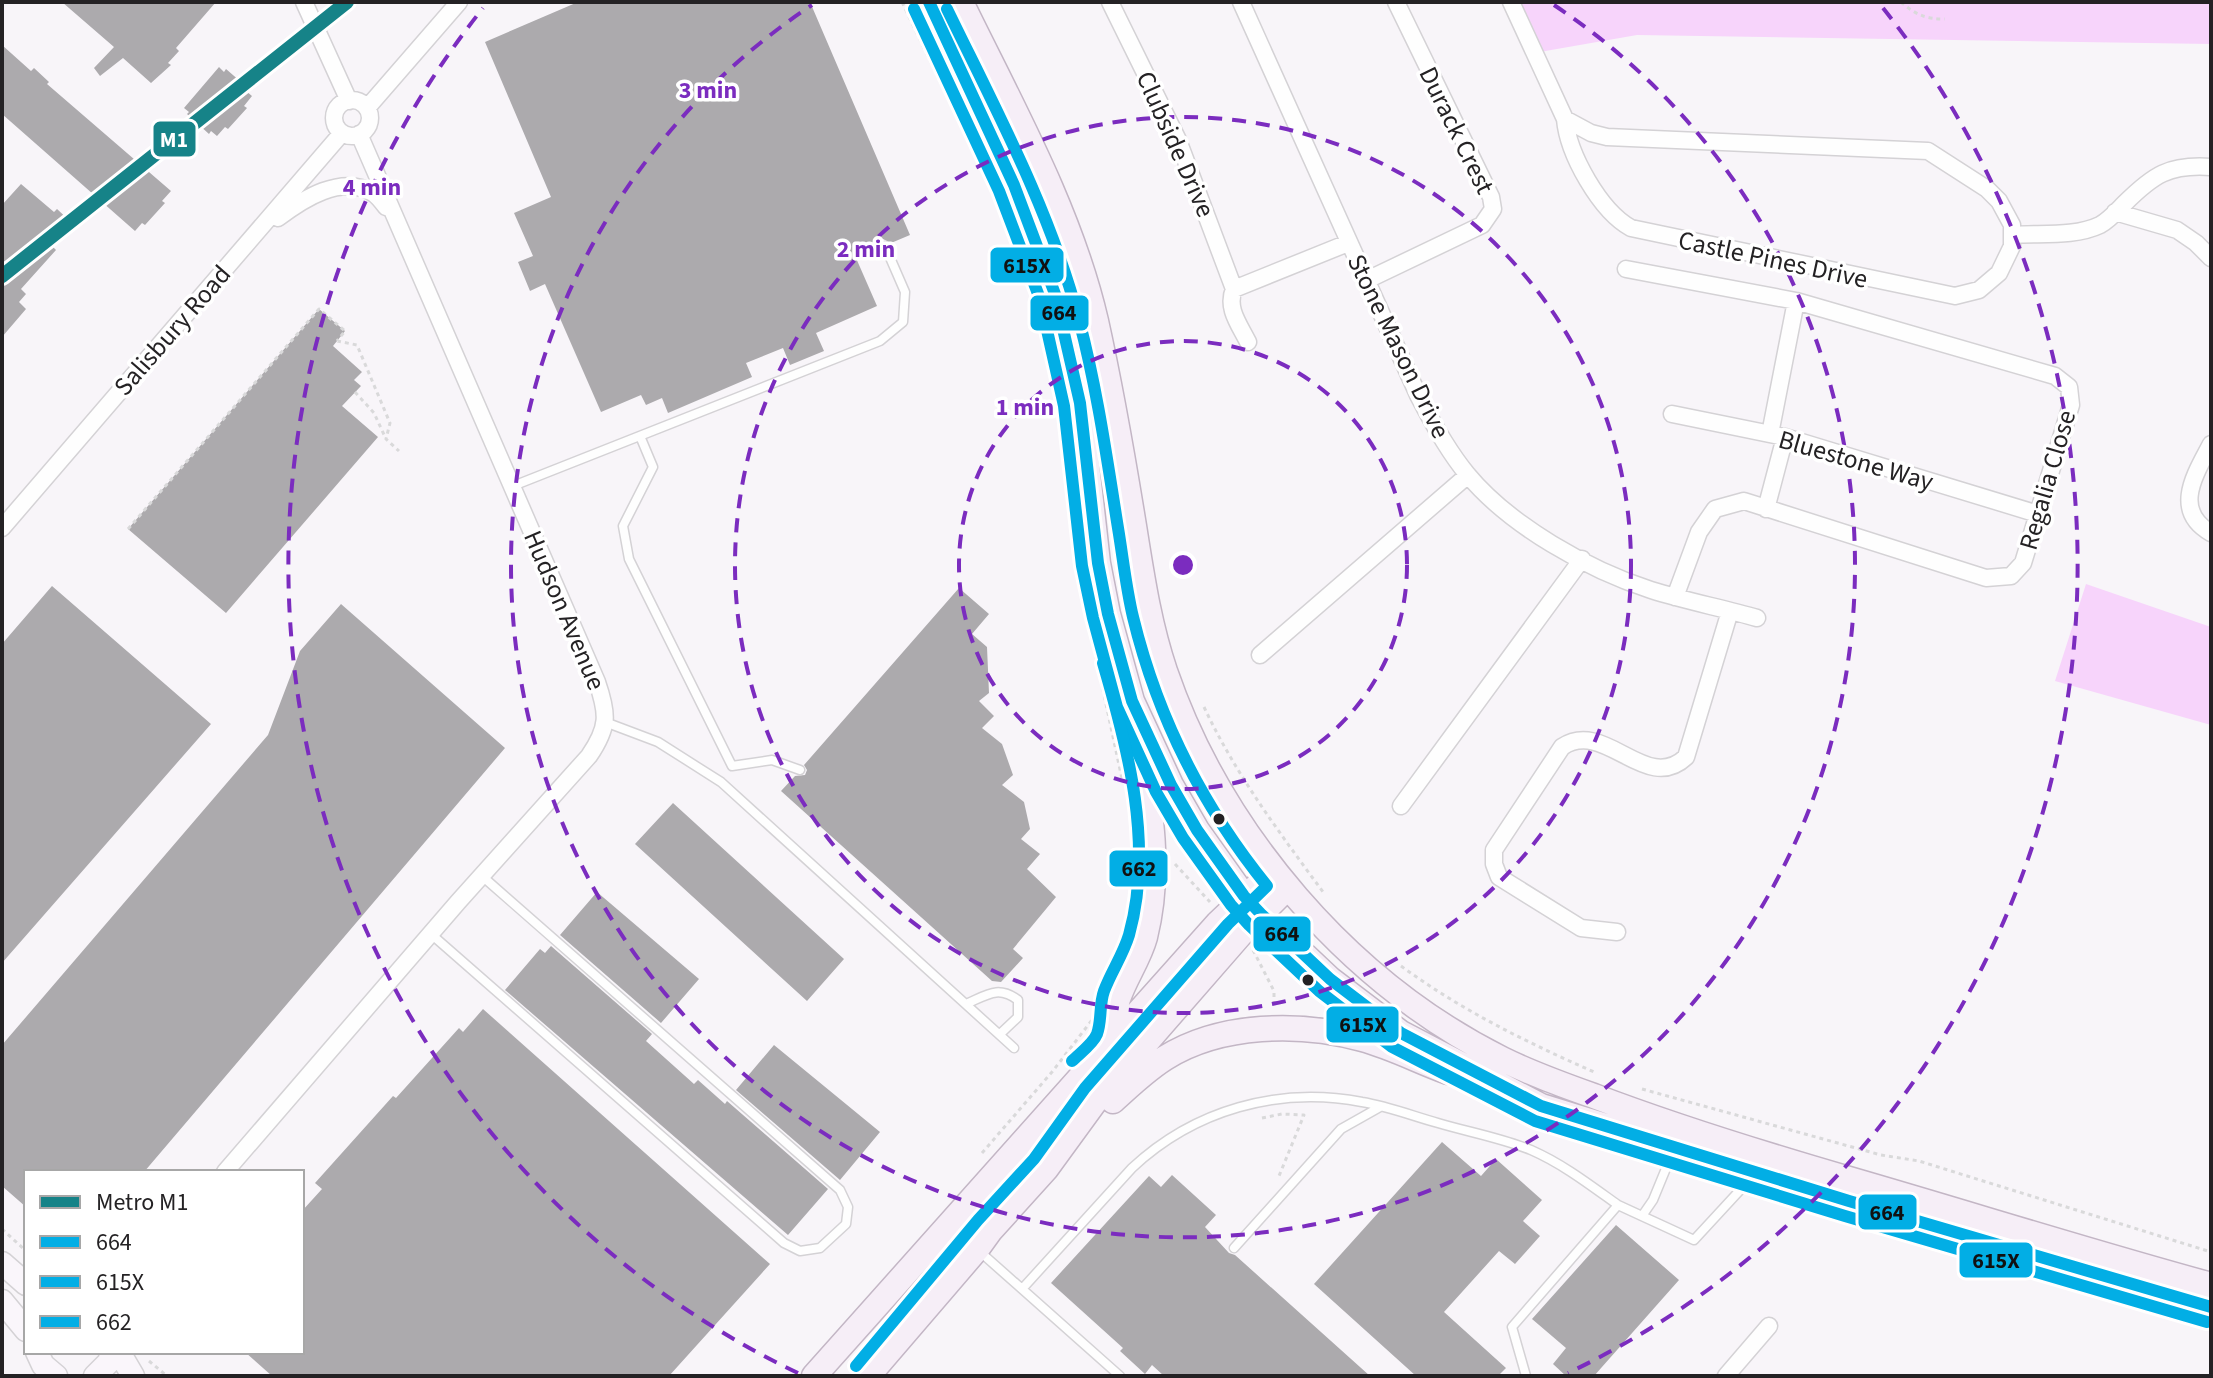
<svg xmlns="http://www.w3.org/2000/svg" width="2213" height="1378" font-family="'Source Sans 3',sans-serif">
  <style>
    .green { fill: #f7d4fb }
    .building { fill: #acaaad }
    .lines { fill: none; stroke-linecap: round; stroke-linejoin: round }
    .lane-casing { stroke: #d4d2d5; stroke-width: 11 }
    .street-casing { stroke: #d4d2d5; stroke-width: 19 }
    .secondary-casing { stroke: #d4d2d5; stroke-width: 25 }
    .primary-casing { stroke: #c3b6c5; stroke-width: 27 }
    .path { stroke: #d9d9da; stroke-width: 3; stroke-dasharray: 4 4; stroke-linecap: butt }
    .lane { stroke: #fefefe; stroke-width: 8 }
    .street { stroke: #fefefe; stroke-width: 16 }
    .secondary { stroke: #faf6fb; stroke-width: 22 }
    .primary { stroke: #f6eef7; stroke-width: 24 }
    .bus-1-casing { stroke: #fff; stroke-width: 18 }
    .bus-2-casing { stroke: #fff; stroke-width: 18 }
    .bus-3-casing { stroke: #fff; stroke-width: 18 }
    .bus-1 { stroke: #02aee5; stroke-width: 12 }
    .bus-2 { stroke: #02aee5; stroke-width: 12 }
    .bus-3 { stroke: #02aee5; stroke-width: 12 }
    .metro-1-casing { stroke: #fff; stroke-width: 20 }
    .metro-1 { stroke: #168388; stroke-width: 14 }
    .ring { fill: none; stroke: #7b2cbf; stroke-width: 4; stroke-dasharray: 14 10 }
    .bus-dot { fill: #242224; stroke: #fff; stroke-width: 3 }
    .labels { text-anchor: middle; stroke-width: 7; stroke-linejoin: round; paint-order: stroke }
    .street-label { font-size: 26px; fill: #242224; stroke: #fff }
    .centre { fill: #7b2cbf; stroke: #fff; stroke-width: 4 }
    .ring-label { font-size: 24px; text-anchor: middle; font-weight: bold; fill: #7b2cbf; stroke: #fff; stroke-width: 7; stroke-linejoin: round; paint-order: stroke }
    .line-badge { stroke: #fff; stroke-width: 3 }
    .badge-label { font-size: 22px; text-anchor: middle; font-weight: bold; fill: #fff }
    .pale-badge-label { font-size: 22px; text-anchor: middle; font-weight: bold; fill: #111 }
  </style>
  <rect width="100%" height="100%" fill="#f8f5f9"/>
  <!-- green -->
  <path class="green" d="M1511 2H2211V44L1637 35 1534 53Z
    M2086 584 2211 627V725L2055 681Z"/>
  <!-- building -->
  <path class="building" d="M62 2H216L176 48 179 51 168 63 171 65 151 83 123 58 100 76 94 68 114 47Z
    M578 2H810L910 235 891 243 883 239 879 243 878 248 856 258 877 306 816 333 824 351 790 365 783 348 746 363 752 377 668 413 662 398 646 405 641 395 601 412 545 284 530 291 518 262 533 256 514 213 551 197 485 42Z
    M2 45 31 71 34 68 49 82 47 84 171 191 162 201 165 203 145 225 142 223 135 231 2 114Z
    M219 67 224 72 226 69 248 88 246 91 252 96 244 106 247 108 228 129 225 127 217 136 211 131 209 134 187 114 189 112 184 108Z
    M21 184 54 212 57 209 72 223 52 246 56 250 21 289 26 294 19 302 26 309 2 337V205Z
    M319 309 345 331 333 346 362 372 354 380 361 386 342 406 378 437 226 613 128 529Z
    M52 586 211 724 2 963V644Z
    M959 588 989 614 972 634 987 647 989 693 979 701 994 716 982 728 1002 744 1013 775 1002 785 1024 802 1030 829 1021 839 1040 854 1027 869 1056 897 1013 949 1023 958 1001 982 992 981 781 791 795 776 805 775 807 770 804 765Z
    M341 604 505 748 144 1172H26V1207L2 1186V1045L268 735 300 651Z
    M673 803 844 959 807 1001 635 844Z
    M597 892 699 979 661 1023 560 935Z
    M551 946 652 1034 646 1041 694 1084 698 1080 725 1104 727 1101 828 1189 788 1235 505 990 540 949 545 953Z
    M483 1009 770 1264 669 1376H272L245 1352H302V1211L322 1189 315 1183 393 1096 396 1098 459 1028 463 1032Z
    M774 1045 880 1132 840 1180 736 1090Z
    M1442 1142 1481 1176 1496 1159 1542 1200 1523 1221 1540 1236 1515 1264 1499 1251 1444 1312 1506 1368 1498 1376H1416L1314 1284Z
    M1172 1175 1216 1215 1205 1227 1229 1253 1235 1255 1370 1376H1164L1152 1365 1145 1374 1120 1351 1123 1348 1051 1283 1149 1176 1161 1187Z
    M1616 1225 1679 1280 1594 1376H1566L1553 1364 1566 1348 1532 1319Z"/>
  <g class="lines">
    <defs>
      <path id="lane" d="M640 436 653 467 623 526 629 559 732 766 772 760 800 770
        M513 486 880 341 903 322 905 292 885 246
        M605 722 658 742 721 782 1014 1048
        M431 934 784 1243 800 1251 820 1248 846 1224 848 1207 840 1190 482 876
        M966 1004C987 995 998 985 1018 1000V1017L1000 1034
        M1618 1205 1694 1240 1754 1175
        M1642 1216 1653 1200 1667 1166
        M1234 1248 1341 1129 1380 1107
        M978 1250 1120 1376
        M1022 1289 1132 1168C1194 1110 1278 1086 1362 1102 1387 1106 1413 1116 1438 1123 1468 1132 1502 1138 1531 1150 1563 1164 1590 1185 1618 1205L1512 1327 1526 1376"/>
      <path id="street" d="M304 2 349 101
        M1110 2 1178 140 1234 289
        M1241 2 1419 397C1433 424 1448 451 1467 474 1510 526 1589 570 1651 590 1686 601 1722 608 1757 618
        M1511 2 1565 119C1568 154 1600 211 1631 228L1955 296 1979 290 1999 273 2012 246V225L1999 201 1987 189 1928 151 1607 137 1591 133 1565 119
        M334 118a18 18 0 1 1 36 0a18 18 0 1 1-36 0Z
        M367 108 459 2
        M2115 212 2177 230 2196 243 2211 258
        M278 218C303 199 341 174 373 193 378 196 383 203 386 207
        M2014 235C2041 233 2075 237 2100 225 2109 220 2117 211 2124 204 2153 175 2169 164 2211 167
        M1626 269 1796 301 2055 376 2069 387 2071 405 2023 563 2011 576 1986 578 1744 501 1715 509 1699 532 1675 597
        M1365 281 1482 225 1493 209 1491 197 1396 2
        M1248 342C1239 324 1226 308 1234 289L1348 243
        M1672 414 1785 437 2038 514
        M1770 434 1796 301
        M2211 444C2196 473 2171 510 2211 533
        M1766 509 1785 437
        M2 528 342 133
        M1260 655 1468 475
        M1401 806 1582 559
        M1617 932 1581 928 1499 877 1494 864V850L1562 747C1605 718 1646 795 1686 757L1730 611
        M225 1172 458 902 589 756C609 727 608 714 597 682L359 134
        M1726 1376 1769 1326"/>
      <path id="secondary" d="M2 1263 26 1284
        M2 1301 26 1330
        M37 1352 43 1365 56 1376
        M119 1352 133 1376
        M95 1376 109 1362 112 1352"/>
      <path id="primary" d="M929 2 1014 185 1055 294 1080 403 1098 563 1108 614 1132 701 1171 785 1197 830 1244 896 1261 914 1330 979 1401 1033 1541 1106 1849 1201 2211 1307
        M961 2C1011 105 1070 209 1096 321 1111 389 1123 458 1134 526 1142 576 1149 624 1165 671 1221 834 1348 982 1502 1059 1532 1074 1563 1085 1594 1096 1678 1128 1763 1154 1849 1179 1970 1214 2090 1252 2211 1285
        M1111 1042C1113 1028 1114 1013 1118 999 1125 978 1139 959 1145 937 1162 869 1150 805 1138 737
        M1113 1101C1129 1086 1146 1070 1165 1058 1221 1023 1300 1022 1362 1039 1392 1047 1420 1062 1448 1072
        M814 1376 1218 923 1274 870
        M868 1376 977 1249 990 1231 1046 1169 1097 1099 1240 935 1288 887"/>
    </defs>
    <!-- lane casing -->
    <use href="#lane" class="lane-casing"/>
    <!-- street casing -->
    <use href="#street" class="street-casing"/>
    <!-- secondary casing -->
    <use href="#secondary" class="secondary-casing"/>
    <!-- primary casing -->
    <use href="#primary" class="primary-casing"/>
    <!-- path -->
    <path class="path" d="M902 2 947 96
      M1901 2C1916 15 1926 19 1945 19
      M337 341 357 345 390 423 386 439 399 451
      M355 392 374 413 386 439
      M1069 508 1070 524
      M128 529 319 309 345 331 337 341
      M1096 657 1122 779
      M1204 707C1236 775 1279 832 1323 892
      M1175 864 1210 902
      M1253 950 1274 991V1009
      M1401 966C1461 1010 1526 1042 1594 1072
      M1642 1089 1881 1155 1919 1161 2211 1252
      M1262 1118 1282 1114 1304 1115 1279 1176
      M982 1153 1052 1072 1092 1020
      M2 1229 26 1251
      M149 1361 167 1376"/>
    <!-- lane -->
    <use href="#lane" class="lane"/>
    <!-- street -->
    <use href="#street" class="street"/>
    <!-- secondary -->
    <use href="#secondary" class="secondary"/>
    <!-- primary -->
    <use href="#primary" class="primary"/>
    <defs>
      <path id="bus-1" d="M929 2 1014 185 1055 294 1080 403 1098 563 1108 614 1132 701 1171 785 1197 830 1244 896 1261 914 1330 979 1401 1033 1541 1106 1849 1201 2211 1307"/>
      <path id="bus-2" d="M914 9 999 191 1040 299 1064 406 1082 566 1093 618 1117 707 1156 792 1183 838 1231 905 1249 925 1319 991 1392 1047 1535 1121 1845 1216 2207 1322"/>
      <path id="bus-3" d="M1072 1061C1080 1053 1093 1044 1097 1034 1102 1020 1099 1005 1104 991 1111 972 1123 955 1129 935 1154 846 1128 748 1103 663
        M856 1366 978 1220 1034 1159 1085 1088 1228 924 1267 886C1203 807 1157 716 1133 617 1126 588 1123 558 1118 528 1107 459 1097 388 1079 320 1050 210 996 110 947 9"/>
    </defs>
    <!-- bus-1 casing -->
    <use href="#bus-1" class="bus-1-casing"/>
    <!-- bus-2 casing -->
    <use href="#bus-2" class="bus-2-casing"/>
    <!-- bus-3 casing -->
    <use href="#bus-3" class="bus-3-casing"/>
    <!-- bus-1 -->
    <use href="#bus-1" class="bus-1"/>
    <!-- bus-2 -->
    <use href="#bus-2" class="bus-2"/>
    <!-- bus-3 -->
    <use href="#bus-3" class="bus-3"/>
    <defs>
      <path id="metro-1" d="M2 276 347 2"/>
    </defs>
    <!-- metro-1 casing -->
    <use href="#metro-1" class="metro-1-casing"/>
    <!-- metro-1 -->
    <use href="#metro-1" class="metro-1"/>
  </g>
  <!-- distance rings -->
  <g class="ring">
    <circle cx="1183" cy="565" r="224"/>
    <circle cx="1183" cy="565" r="448"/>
    <path d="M1554 5A672 672 0 1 1 812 5"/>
    <path d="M798 1373A895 895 0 0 1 483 8M1883 8A895 895 0 0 1 1568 1373"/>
  </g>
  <!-- markers -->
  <g class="bus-dot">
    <circle cx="1219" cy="819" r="7"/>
    <circle cx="1308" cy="980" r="7"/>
  </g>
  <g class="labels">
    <!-- street labels -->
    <g class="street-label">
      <text transform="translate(1457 130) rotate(64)" y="9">Durack Crest</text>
      <text transform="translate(1176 144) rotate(66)" y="9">Clubside Drive</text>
      <text transform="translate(1773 259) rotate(12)" y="9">Castle Pines Drive</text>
      <text transform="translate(172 330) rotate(-49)" y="9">Salisbury Road</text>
      <text transform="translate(1399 346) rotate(64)" y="9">Stone Mason Drive</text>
      <text transform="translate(1856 460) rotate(16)" y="9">Bluestone Way</text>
      <text transform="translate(2047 480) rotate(-74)" y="9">Regalia Close</text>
      <text transform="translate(565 610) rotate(67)" y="9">Hudson Avenue</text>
    </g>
  </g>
  <circle cx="1183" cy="565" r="12" class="centre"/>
  <g class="ring-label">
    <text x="708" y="98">3 min</text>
    <text x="372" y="195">4 min</text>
    <text x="866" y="257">2 min</text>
    <text x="1025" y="415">1 min</text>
  </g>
  <g class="line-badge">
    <rect x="152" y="120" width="45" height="38" rx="8" fill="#168388"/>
    <rect x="989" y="246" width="76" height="38" rx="8" fill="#02aee5"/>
    <rect x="1029" y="294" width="61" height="38" rx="8" fill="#02aee5"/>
    <rect x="1108" y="849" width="61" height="39" rx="8" fill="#02aee5"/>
    <rect x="1252" y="915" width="60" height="38" rx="8" fill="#02aee5"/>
    <rect x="1325" y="1005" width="75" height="39" rx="8" fill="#02aee5"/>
    <rect x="1857" y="1193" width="61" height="38" rx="8" fill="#02aee5"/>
    <rect x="1958" y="1241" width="76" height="38" rx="8" fill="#02aee5"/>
  </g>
  <g class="badge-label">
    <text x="174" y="147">M1</text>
  </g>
  <g class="pale-badge-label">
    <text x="1027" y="273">615X</text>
    <text x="1059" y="320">664</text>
    <text x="1139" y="876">662</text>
    <text x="1282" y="941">664</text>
    <text x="1363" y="1032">615X</text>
    <text x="1887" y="1220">664</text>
    <text x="1996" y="1268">615X</text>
  </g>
  <!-- border -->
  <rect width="2213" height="1378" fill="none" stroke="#242224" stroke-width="8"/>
  <!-- legend -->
  <rect x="24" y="1170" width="280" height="184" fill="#ffffff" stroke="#a7a7a7" stroke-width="2"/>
  <rect x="40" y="1196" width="40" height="12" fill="#168388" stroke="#a7a7a7" stroke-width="2"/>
  <text x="96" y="1210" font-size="24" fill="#242224">Metro M1</text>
  <rect x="40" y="1236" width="40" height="12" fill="#02aee5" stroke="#a7a7a7" stroke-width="2"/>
  <text x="96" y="1250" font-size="24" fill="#242224">664</text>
  <rect x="40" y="1276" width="40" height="12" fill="#02aee5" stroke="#a7a7a7" stroke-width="2"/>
  <text x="96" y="1290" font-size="24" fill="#242224">615X</text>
  <rect x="40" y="1316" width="40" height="12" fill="#02aee5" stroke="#a7a7a7" stroke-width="2"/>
  <text x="96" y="1330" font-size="24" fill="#242224">662</text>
</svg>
